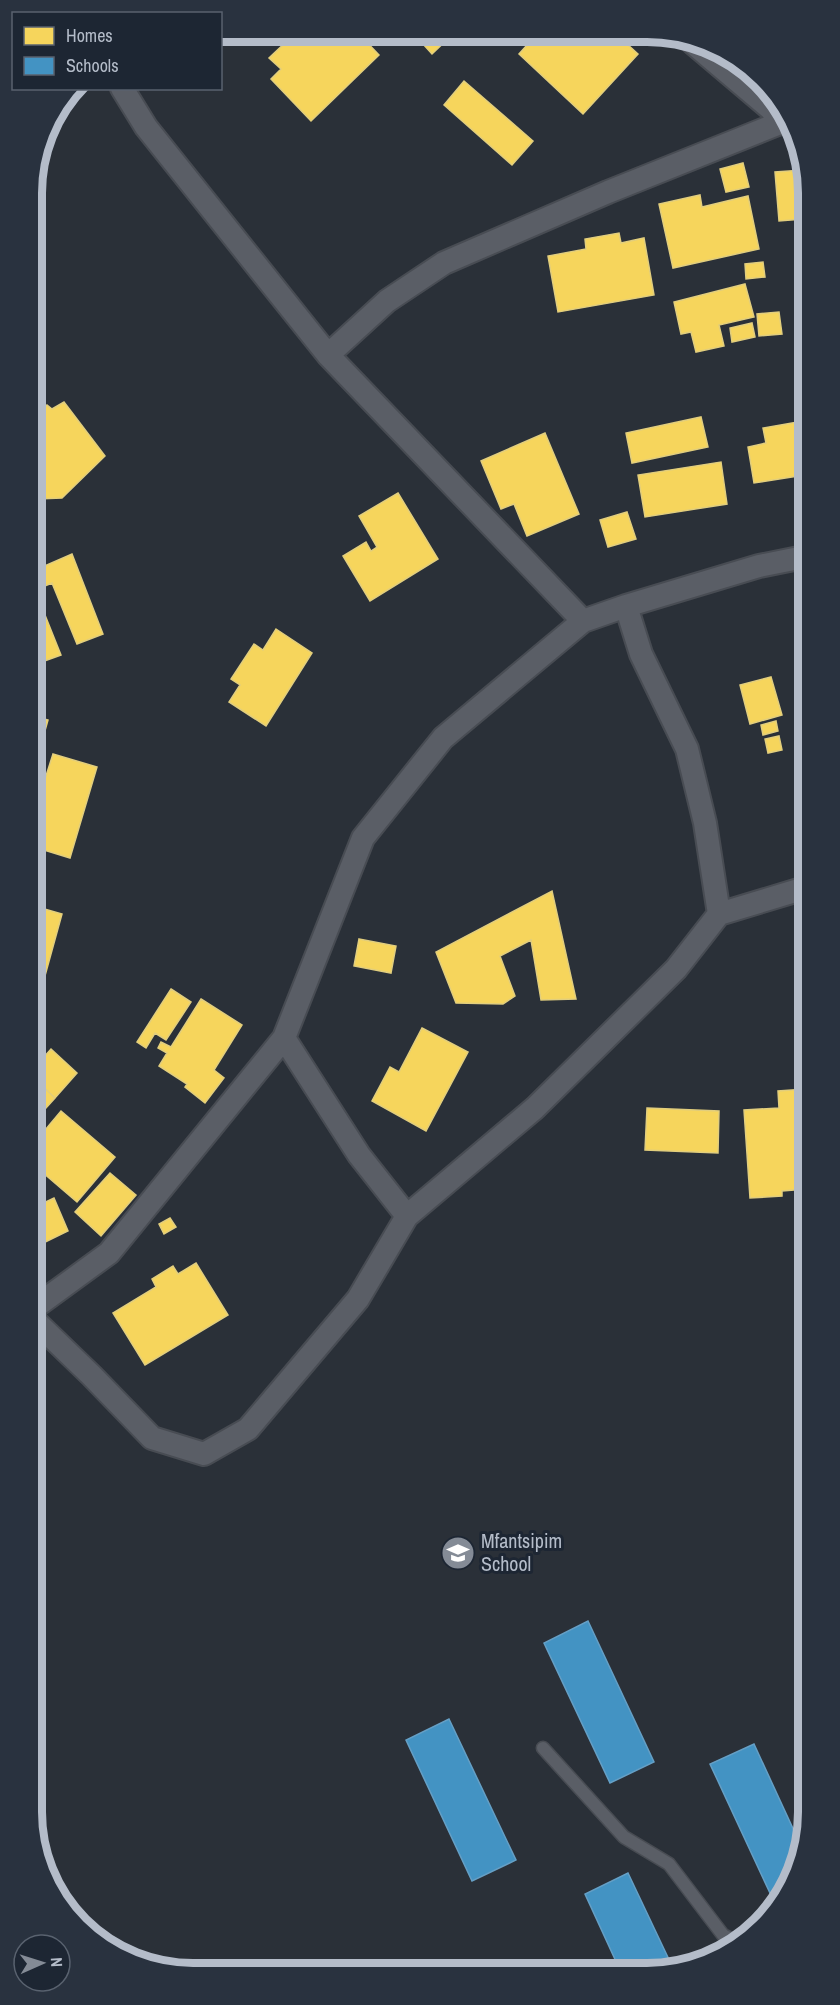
<svg xmlns="http://www.w3.org/2000/svg" width="840" height="2005" font-family="'Archivo Narrow',sans-serif">
  <style>
    .homes { fill: #f6d55c; stroke: #e2ce7d; stroke-width: 1.5 }
    .schools { fill: #4393c3; stroke: #659fc5; stroke-width: 1.5 }
    .lines { fill: none; stroke-linecap: round; stroke-linejoin: round }
    .service-casing { stroke: #484c53; stroke-width: 15 }
    .minor-casing { stroke: #484c53; stroke-width: 26 }
    .service { stroke: #5a5e66; stroke-width: 12 }
    .minor { stroke: #5a5e66; stroke-width: 22 }
    .labels { text-anchor: middle; stroke-width: 6; stroke-linejoin: round; paint-order: stroke }
    .poi-label { font-size: 20px; fill: #b4bcc9; stroke: #1d2633; text-anchor: start }
    .rim { fill: none; stroke: #b4bcc9; stroke-width: 8 }
  </style>
  <rect width="100%" height="100%" fill="#2a3038"/>
  <!-- homes -->
  <path class="homes" d="M280 32 358 33 379 55 311 121 271 79 281 69 269 58 288 40Z
    M413 33H454L432 54Z
    M537 34H616L638 54 583 114 519 54Z
    M464 81 533 141 512 165 444 105Z
    M743 163 749 187 726 192 720 169Z
    M803 170V219L779 221 775 172Z
    M700 195 702 207 748 196 759 249 673 268 659 204Z
    M619 233 621 243 644 238 654 295 558 312 548 256 586 249 585 239Z
    M763 262 765 277 746 279 745 264Z
    M745 284 754 317 719 325 724 346 696 352 691 332 681 334 674 302Z
    M779 312 782 334 759 336 757 314Z
    M752 323 755 337 732 342 730 328Z
    M64 402 105 456 62 498 37 499 33 494V418L47 405 52 409Z
    M701 417 708 447 632 463 626 433Z
    M804 421V475L754 483 748 447 766 443 763 428Z
    M545 433 579 514 527 536 514 504 501 509 481 461Z
    M721 462 727 504 645 517 638 475Z
    M398 493 438 559 370 601 343 556 366 542 371 551 377 547 359 516Z
    M627 512 636 539 608 547 600 520Z
    M72 554 103 634 77 644 52 583 35 590 61 655 36 664 33 658V571Z
    M276 629 312 653 266 726 229 702 240 685 231 679 254 644 263 650Z
    M771 677 782 715 750 724 740 685Z
    M33 716 48 720 41 745 34 743Z
    M776 721 778 731 763 735 761 725Z
    M779 736 782 750 768 753 765 739Z
    M53 754 97 767 70 858 34 847V806L36 807Z
    M552 891 576 999 541 1000 531 940 500 956 515 996 503 1004 456 1003 436 952Z
    M34 906 62 914 43 983 34 980Z
    M359 939 396 946 391 973 354 966Z
    M171 989 191 1002 166 1040 155 1033 146 1048 137 1042Z
    M201 999 242 1025 214 1070 224 1078 205 1103 185 1087 187 1084 159 1066 167 1053 158 1048 161 1042 171 1047Z
    M422 1028 468 1052 426 1131 372 1101 390 1067 399 1072Z
    M51 1049 77 1073 55 1098 35 1079V1067Z
    M35 1079 55 1098 35 1120Z
    M806 1089V1189L782 1191V1196L750 1198 744 1110 779 1108 778 1091Z
    M647 1108 719 1111 718 1153 645 1150Z
    M61 1111 115 1157 77 1202 35 1166V1142Z
    M110 1173 136 1195 101 1236 75 1212Z
    M54 1198 68 1231 35 1247V1207Z
    M170 1218 176 1227 164 1234 159 1224Z
    M196 1263 228 1315 145 1365 113 1313 156 1287 152 1279 173 1266 178 1274Z"/>
  <!-- schools -->
  <path class="schools" d="M588 1621 654 1762 610 1783 544 1643Z
    M449 1719 516 1860 472 1881 406 1740Z
    M754 1744 802 1848 796 1873 776 1906 710 1764Z
    M628 1873 673 1968H619L585 1894Z"/>
  <g class="lines">
    <defs>
      <path id="service" d="M543 1748 624 1837 669 1864 723 1935 733 1940"/>
      <path id="minor" d="M693 43 785 121
        M122 88 146 127 328 355 583 621
        M328 355 387 301 444 263 608 192 785 121
        M719 914 805 888
        M407 1216 535 1108 676 969 719 914 705 823 687 749 641 654 626 606
        M35 1307 109 1253 284 1038 363 838 443 738 583 621 626 606 759 566 804 557
        M35 1321 92 1376 152 1438 204 1454 248 1429 358 1299 407 1216 359 1155 284 1038"/>
    </defs>
    <!-- service casing -->
    <use href="#service" class="service-casing"/>
    <!-- minor casing -->
    <use href="#minor" class="minor-casing"/>
    <!-- service -->
    <use href="#service" class="service"/>
    <!-- minor -->
    <use href="#minor" class="minor"/>
  </g>
  <!-- icons -->
  <defs>
    <symbol id="school-disc" viewBox="-11 -11 22 22"><circle r="9.5" fill="#848b96" stroke="#1d2633"/><path d="M0-5L7-2L0 1L-7-2ZM-4 1L0 2.5L4 1V4Q0 6-4 4Z" fill="#fff"/></symbol>
  </defs>
  <g fill-rule="evenodd">
    <use href="#school-disc" x="439" y="1534" width="38" height="38"/>
  </g>
  <g class="labels">
    <!-- poi labels -->
    <g class="poi-label">
      <text x="481" y="1548">Mfantsipim<tspan x="481" dy="23">School</tspan></text>
    </g>
  </g>
  <!-- crop -->
  <path d="M0 0H840V2005H0ZM193 42H647A151 151 0 0 1 798 193V1812A151 151 0 0 1 647 1963H193A151 151 0 0 1 42 1812V193A151 151 0 0 1 193 42Z" fill="#29323f" fill-rule="evenodd"/>
  <path class="rim" d="M193 42H647A151 151 0 0 1 798 193V1812A151 151 0 0 1 647 1963H193A151 151 0 0 1 42 1812V193A151 151 0 0 1 193 42Z"/>
  <!-- legend -->
  <rect x="12" y="12" width="210" height="78" fill="#1d2633" stroke="#59626f" stroke-width="1.5"/>
  <rect x="24" y="27" width="30" height="18" fill="#f6d55c" stroke="#59626f" stroke-width="1.5"/>
  <text x="66" y="42" font-size="18" fill="#b4bcc9">Homes</text>
  <rect x="24" y="57" width="30" height="18" fill="#4393c3" stroke="#59626f" stroke-width="1.5"/>
  <text x="66" y="72" font-size="18" fill="#b4bcc9">Schools</text>
  <!-- north arrow -->
  <g transform="translate(42 1963) rotate(87)"><circle r="28" fill="#1d2633" stroke="#59626f" stroke-width="1.5"/>
  <path d="M0-4.5L10 22L0 15L-10 22Z" fill="#848b96"/>
  <text y="-9" font-size="16" font-weight="bold" text-anchor="middle" fill="#b4bcc9">N</text>
  </g>
</svg>
